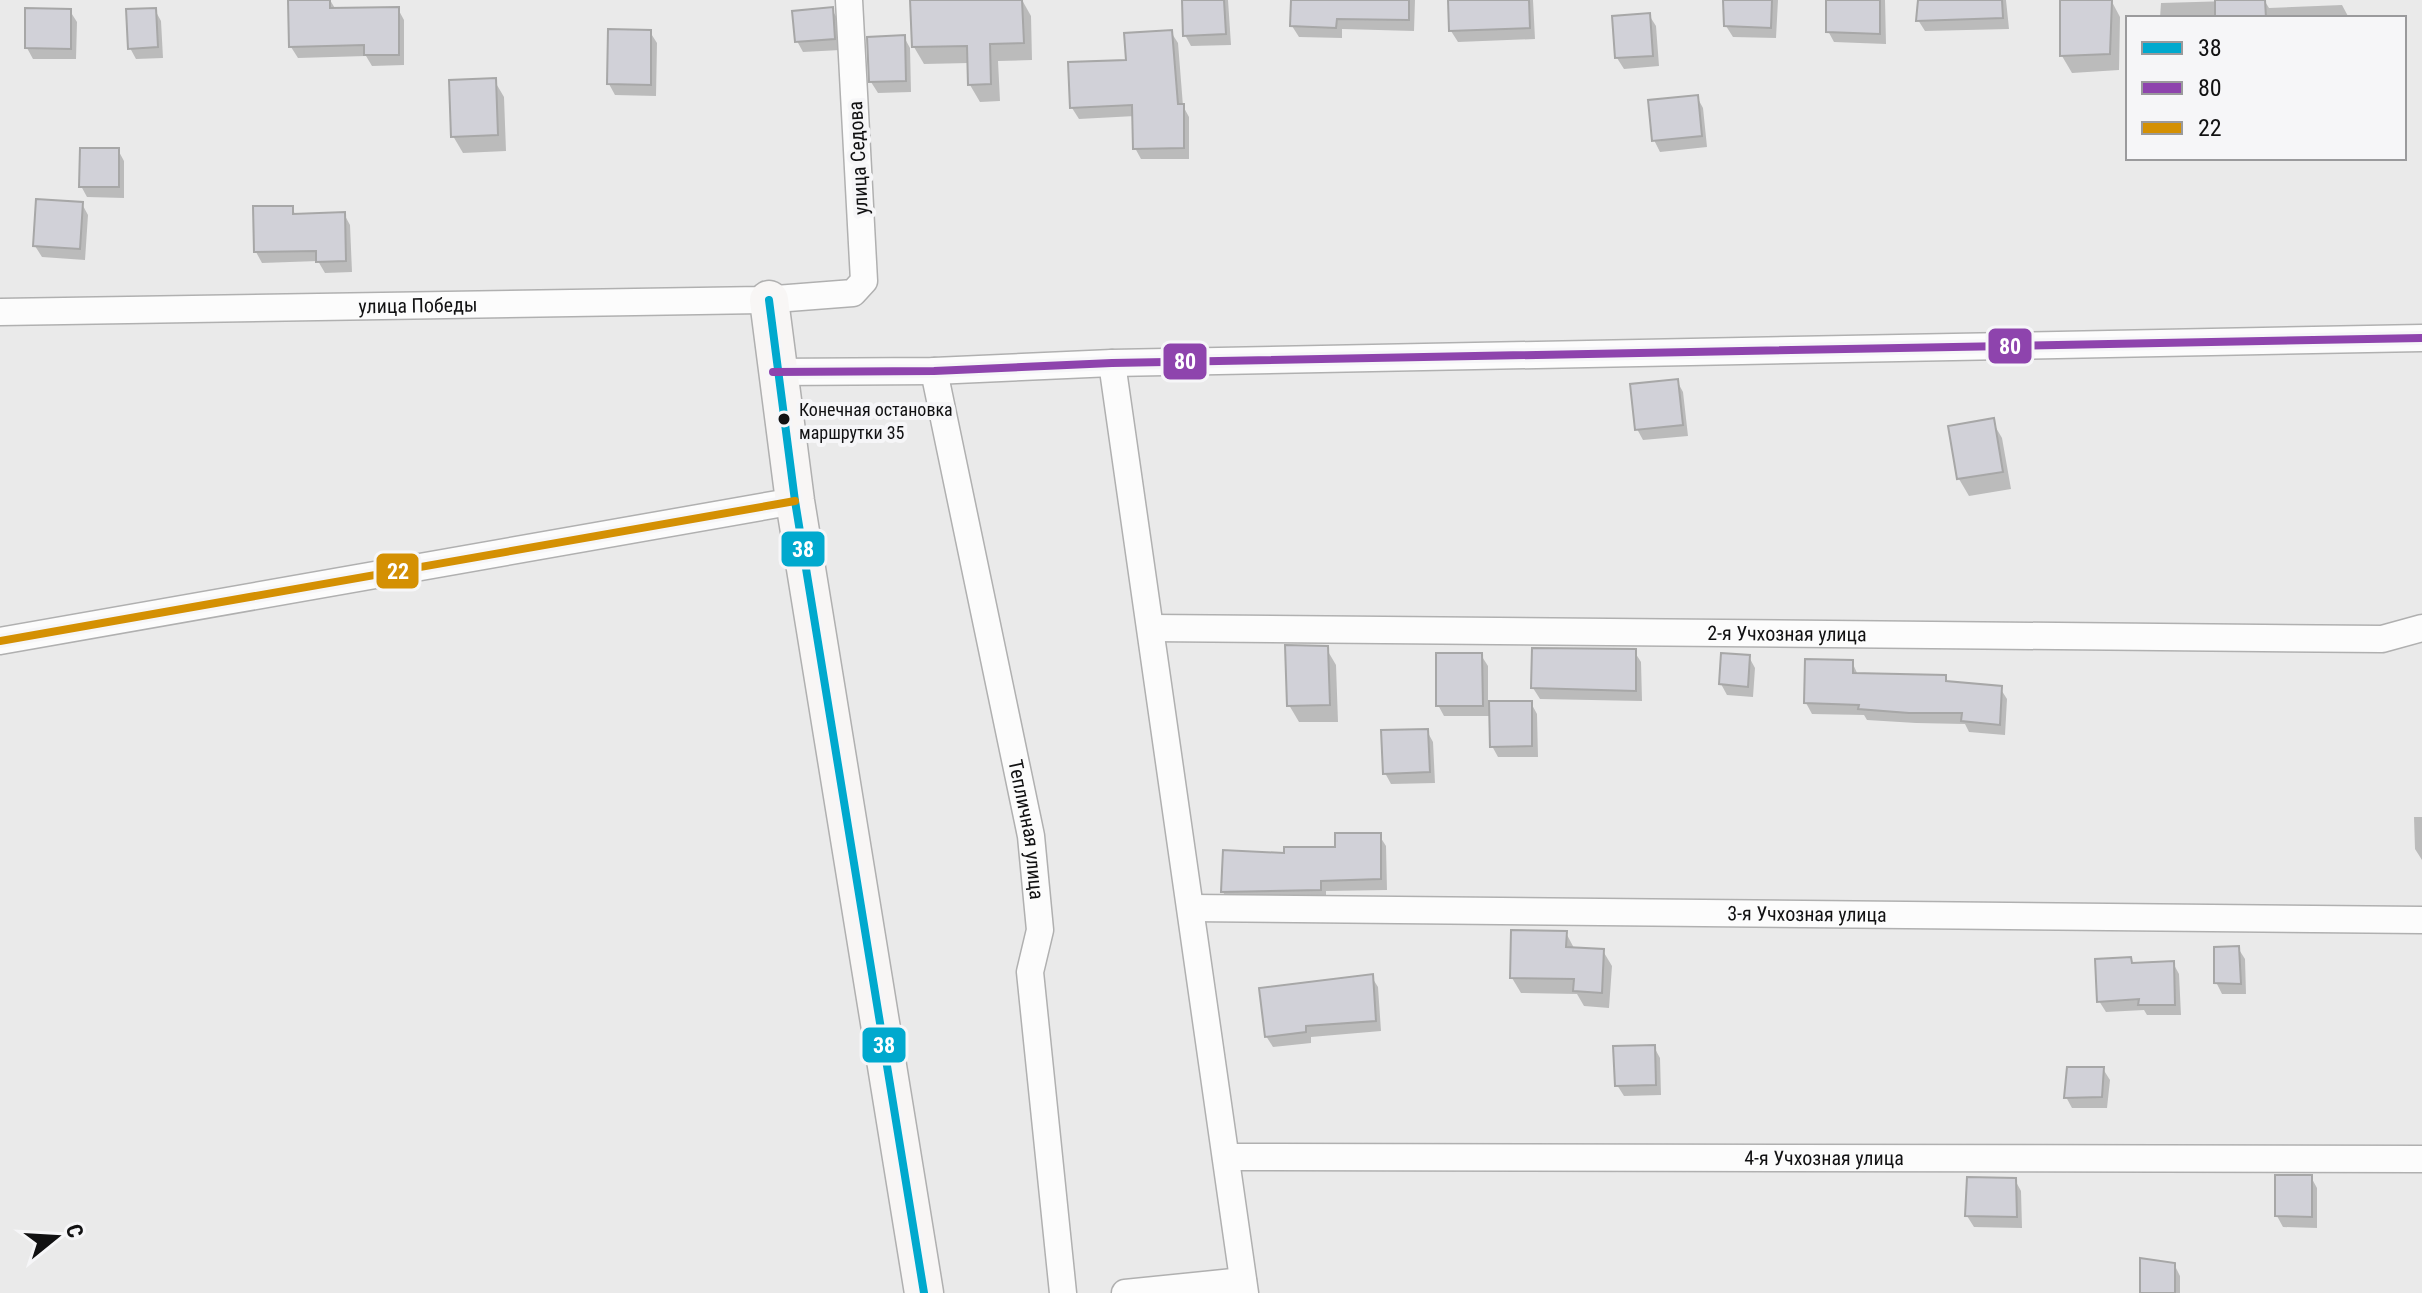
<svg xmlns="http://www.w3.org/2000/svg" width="2422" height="1293" font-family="'Roboto Condensed',sans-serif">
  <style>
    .shadow { fill: #0003 }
    .building { fill: #d1d1d8; stroke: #a7a7a7; stroke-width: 2 }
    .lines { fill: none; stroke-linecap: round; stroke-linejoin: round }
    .minor-casing { stroke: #b0b0b0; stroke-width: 29 }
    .secondary-casing { stroke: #b0b0b0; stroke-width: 41 }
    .minor { stroke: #fcfcfc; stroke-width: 26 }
    .secondary { stroke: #f8f6f5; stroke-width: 38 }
    .bus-1-casing { stroke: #f6f6f8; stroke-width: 14 }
    .bus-2-casing { stroke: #f6f6f8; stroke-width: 14 }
    .bus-3-casing { stroke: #f6f6f8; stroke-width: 14 }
    .bus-1 { stroke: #00a9ce; stroke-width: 8 }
    .bus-2 { stroke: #8e44ad; stroke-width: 8 }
    .bus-3 { stroke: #d49003; stroke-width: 8 }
    .bus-dot { fill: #111112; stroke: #f6f6f8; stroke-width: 3 }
    .labels { text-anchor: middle; stroke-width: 8; stroke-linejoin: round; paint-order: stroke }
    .bus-label { font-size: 18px; fill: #111112; stroke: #f6f6f8; text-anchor: start }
    .street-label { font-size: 20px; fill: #111112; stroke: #f6f6f8 }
    .line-badge { stroke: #f6f6f8; stroke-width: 3 }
    .badge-label { font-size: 22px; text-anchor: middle; font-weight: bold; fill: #fff }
  </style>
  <rect width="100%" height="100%" fill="#eaeaea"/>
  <!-- shadow -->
  <path class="shadow" d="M290 0H330L336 10 398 9 404 20V65L372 66 366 56 298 58 291 47Z
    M989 0H1022L1031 16 1032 60 998 61 1000 101 980 102 970 85 969 63 924 64 914 47Z
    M1184 0H1228L1231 45 1191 46 1185 35Z
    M1293 0H1415L1414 31 1342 29V38L1299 37 1292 26Z
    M1450 0H1533L1535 39 1458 42 1451 31Z
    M1725 0H1778L1776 38 1733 37 1726 26Z
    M1828 0H1885L1886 44 1834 42 1828 31Z
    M1920 0H2006L2009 29 1925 31 1918 20Z
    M2111 0 2120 17 2119 70 2072 73 2062 56Z
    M2264 0 2269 8 2342 5 2349 18H2160L2161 3Z
    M155 10 161 21 163 58 136 59 130 48Z
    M832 10 839 21 840 50 803 52 797 41Z
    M70 11 77 22 76 59H33L27 48Z
    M1649 15 1656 26 1659 66 1624 69 1617 58Z
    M650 32 657 43 656 96 615 95 609 84Z
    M1171 32 1178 43 1183 106 1189 117V159H1141L1135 148V116L1079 119 1072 108 1128 61Z
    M904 37 910 48 911 92 878 93 871 82Z
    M494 80 504 97 506 151 463 153 453 136Z
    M1697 97 1703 108 1707 147 1660 152 1654 140Z
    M118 150 124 161V198L87 197 81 186Z
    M82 204 88 215 85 260 42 257 35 246Z
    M291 208 296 215 344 214 350 225 352 272 325 273 318 261 262 263 256 252Z
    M1677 381 1683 392 1688 436 1643 440 1637 429Z
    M1992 421 2002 438 2011 489 1969 496 1959 479 1951 427Z
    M1326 648 1336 665 1338 722H1299L1289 705Z
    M1634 651 1641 662 1642 701 1540 699 1533 688Z
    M1481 655 1488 666V703H1531L1537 714 1538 757H1498L1492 746 1491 716H1444L1438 705Z
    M1749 657 1755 668 1753 697 1727 695 1721 684Z
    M1852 662 1858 675 1945 677 1949 683 2000 688 2007 699 2005 735 1969 732 1965 724 1916 723 1867 720 1864 715 1812 714 1806 703Z
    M1427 731 1433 742 1435 783 1391 784 1385 773Z
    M2414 817H2422V860L2415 849Z
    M1379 835 1386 846 1387 890 1326 891V900L1229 903 1223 892 1286 855 1337 849Z
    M1566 933 1574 948 1603 951 1612 966 1609 1008 1584 1006 1577 994 1521 993 1512 978Z
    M2238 948 2245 959 2246 994H2222L2216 982Z
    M2130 959 2134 965 2173 963 2179 974 2181 1015H2147L2144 1010 2106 1012 2099 1001Z
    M1371 976 1378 987 1381 1031 1311 1037V1043L1273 1047 1266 1036Z
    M1654 1047 1660 1058 1661 1095 1624 1096 1617 1085Z
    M2103 1069 2110 1080 2107 1108H2072L2066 1097Z
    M2311 1177 2317 1188V1228L2283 1227 2277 1216Z
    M2015 1180 2021 1191 2022 1228 1974 1227 1967 1216Z
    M2174 1264 2180 1276V1293H2142Z"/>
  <!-- building -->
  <path class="building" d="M288 0H330V8L399 7V55H364V45L289 47Z
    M910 0H1022L1024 43 990 44 991 84 968 85 967 46 912 47Z
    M1182 0H1224L1226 34 1183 36Z
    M1291 0H1409V20L1337 19 1336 28 1290 26Z
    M1448 0H1529L1530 28 1449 31Z
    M1723 0H1772L1771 28 1724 26Z
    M1826 0H1880V34L1826 32Z
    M1918 0H2002L2003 18 1916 21Z
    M2060 0H2112L2110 54 2060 56Z
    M2215 0H2265L2266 18H2215Z
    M833 7 835 39 795 42 792 11Z
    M25 8 71 9V49L25 48Z
    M156 8 158 47 128 49 126 9Z
    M1650 13 1653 56 1615 58 1612 16Z
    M608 29 651 30V85L607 84Z
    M1172 30 1178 104H1184V148L1133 149 1132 105 1070 108 1068 62 1126 60 1124 33Z
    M905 35 906 81 869 82 867 37Z
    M496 78 498 135 451 137 449 80Z
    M1698 95 1702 136 1652 141 1648 100Z
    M80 148H119V187H79Z
    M36 199 83 202 80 249 33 246Z
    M253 206H293V214L345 212 346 261 316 262V251L254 252Z
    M1678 379 1683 425 1635 430 1630 384Z
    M1994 418 2003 472 1957 479 1948 426Z
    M1285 645 1328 646 1330 705 1287 706Z
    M1532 648 1636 649V691L1531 688Z
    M1436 653H1482L1483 706H1436Z
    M1721 653 1750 655 1748 687 1719 684Z
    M1805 659 1853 660V673L1946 675V681L2002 686 2000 725 1961 721 1962 713H1909L1858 709 1859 705 1804 703Z
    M1489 701H1532V746L1490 747Z
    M1428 729 1430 772 1383 774 1381 730Z
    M1335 833H1381V879L1321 881V890L1221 892 1223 850 1284 853V847H1335Z
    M1511 930 1567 931 1566 947 1604 949 1602 993 1573 991 1574 979 1510 978Z
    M2239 946 2241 984 2214 983V947Z
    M2131 957 2132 963 2174 961 2175 1005H2138L2139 999 2097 1002 2095 959Z
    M1373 974 1376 1021 1306 1026V1032L1265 1037 1259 988Z
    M1655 1045 1656 1085 1615 1086 1613 1046Z
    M2067 1067H2104L2102 1097 2064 1098Z
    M2275 1175H2312V1217L2275 1216Z
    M1967 1177 2016 1178 2017 1217 1965 1216Z
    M2140 1258 2175 1263V1293H2140Z"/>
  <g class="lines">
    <defs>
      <g id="minor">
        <path id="s1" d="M0 312 762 300 853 293 864 281 849 0"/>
        <path d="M1112 363 1245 1293"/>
        <path id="s2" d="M934 371 1031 836 1040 930 1030 972 1063 1293"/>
        <path d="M773 372 934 371 1112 363 2422 338"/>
        <path id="s3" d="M1151 628 2382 639 2422 628"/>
        <path d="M0 641 795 501"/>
        <path id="s4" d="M1191 908 2422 920"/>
        <path id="s5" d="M1226 1157 2422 1159"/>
        <path d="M1125 1293 1243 1281"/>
      </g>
      <path id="secondary" d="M769 300 795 501 924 1293"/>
    </defs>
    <!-- minor casing -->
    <use href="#minor" class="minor-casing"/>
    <!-- secondary casing -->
    <use href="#secondary" class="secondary-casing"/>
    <!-- minor -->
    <use href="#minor" class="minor"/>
    <!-- secondary -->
    <use href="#secondary" class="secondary"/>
    <defs>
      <path id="bus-1" d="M769 300 795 501 924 1293"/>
      <path id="bus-2" d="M773 372 934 371 1112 363 2422 338"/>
      <path id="bus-3" d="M0 641 795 501"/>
    </defs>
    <!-- bus-1 casing -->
    <use href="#bus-1" class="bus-1-casing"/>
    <!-- bus-2 casing -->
    <use href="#bus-2" class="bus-2-casing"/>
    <!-- bus-3 casing -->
    <use href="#bus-3" class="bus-3-casing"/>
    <!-- bus-1 -->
    <use href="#bus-1" class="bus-1"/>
    <!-- bus-2 -->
    <use href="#bus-2" class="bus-2"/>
    <!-- bus-3 -->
    <use href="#bus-3" class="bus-3"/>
  </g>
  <!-- markers -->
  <circle class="bus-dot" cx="784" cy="419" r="7"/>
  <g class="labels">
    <!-- bus labels -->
    <g class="bus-label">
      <text x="799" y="416">Конечная остановка<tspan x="799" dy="23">маршрутки 35</tspan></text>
    </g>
    <!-- street labels -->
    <g class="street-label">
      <text transform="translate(858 158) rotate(-93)" y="7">улица Седова</text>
      <text dy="7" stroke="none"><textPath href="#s1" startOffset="418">улица Победы</textPath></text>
      <text dy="7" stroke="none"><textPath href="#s3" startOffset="636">2-я Учхозная улица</textPath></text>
      <text dy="7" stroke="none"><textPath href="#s2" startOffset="468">Тепличная улица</textPath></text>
      <text dy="7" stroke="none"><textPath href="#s4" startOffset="616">3-я Учхозная улица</textPath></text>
      <text dy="7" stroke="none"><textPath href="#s5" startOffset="598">4-я Учхозная улица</textPath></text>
    </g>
  </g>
  <g class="line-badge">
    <rect x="1987" y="327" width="46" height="38" rx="8" fill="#8e44ad"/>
    <rect x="1162" y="342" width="46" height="39" rx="8" fill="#8e44ad"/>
    <rect x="780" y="530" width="46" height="38" rx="8" fill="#00a9ce"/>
    <rect x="375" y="552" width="45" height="38" rx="8" fill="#d49003"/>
    <rect x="861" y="1026" width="46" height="38" rx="8" fill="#00a9ce"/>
  </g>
  <g class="badge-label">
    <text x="2010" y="354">80</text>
    <text x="1185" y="369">80</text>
    <text x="803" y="557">38</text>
    <text x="398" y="579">22</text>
    <text x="884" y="1053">38</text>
  </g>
  <!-- legend -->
  <rect x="2126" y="16" width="280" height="144" fill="#f6f6f8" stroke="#9a9a9c" stroke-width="2"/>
  <rect x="2142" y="42" width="40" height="12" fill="#00a9ce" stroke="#9a9a9c" stroke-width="2"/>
  <text x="2198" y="56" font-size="24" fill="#111112">38</text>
  <rect x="2142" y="82" width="40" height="12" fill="#8e44ad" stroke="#9a9a9c" stroke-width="2"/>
  <text x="2198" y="96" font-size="24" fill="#111112">80</text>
  <rect x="2142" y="122" width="40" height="12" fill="#d49003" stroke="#9a9a9c" stroke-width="2"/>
  <text x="2198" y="136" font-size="24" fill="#111112">22</text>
  <!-- north arrow -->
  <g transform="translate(56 1237) rotate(72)" stroke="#f6f6f8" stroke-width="6" paint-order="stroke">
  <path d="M0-6L14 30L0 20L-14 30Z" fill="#111112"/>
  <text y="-12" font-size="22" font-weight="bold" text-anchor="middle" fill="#111112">С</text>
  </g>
</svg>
